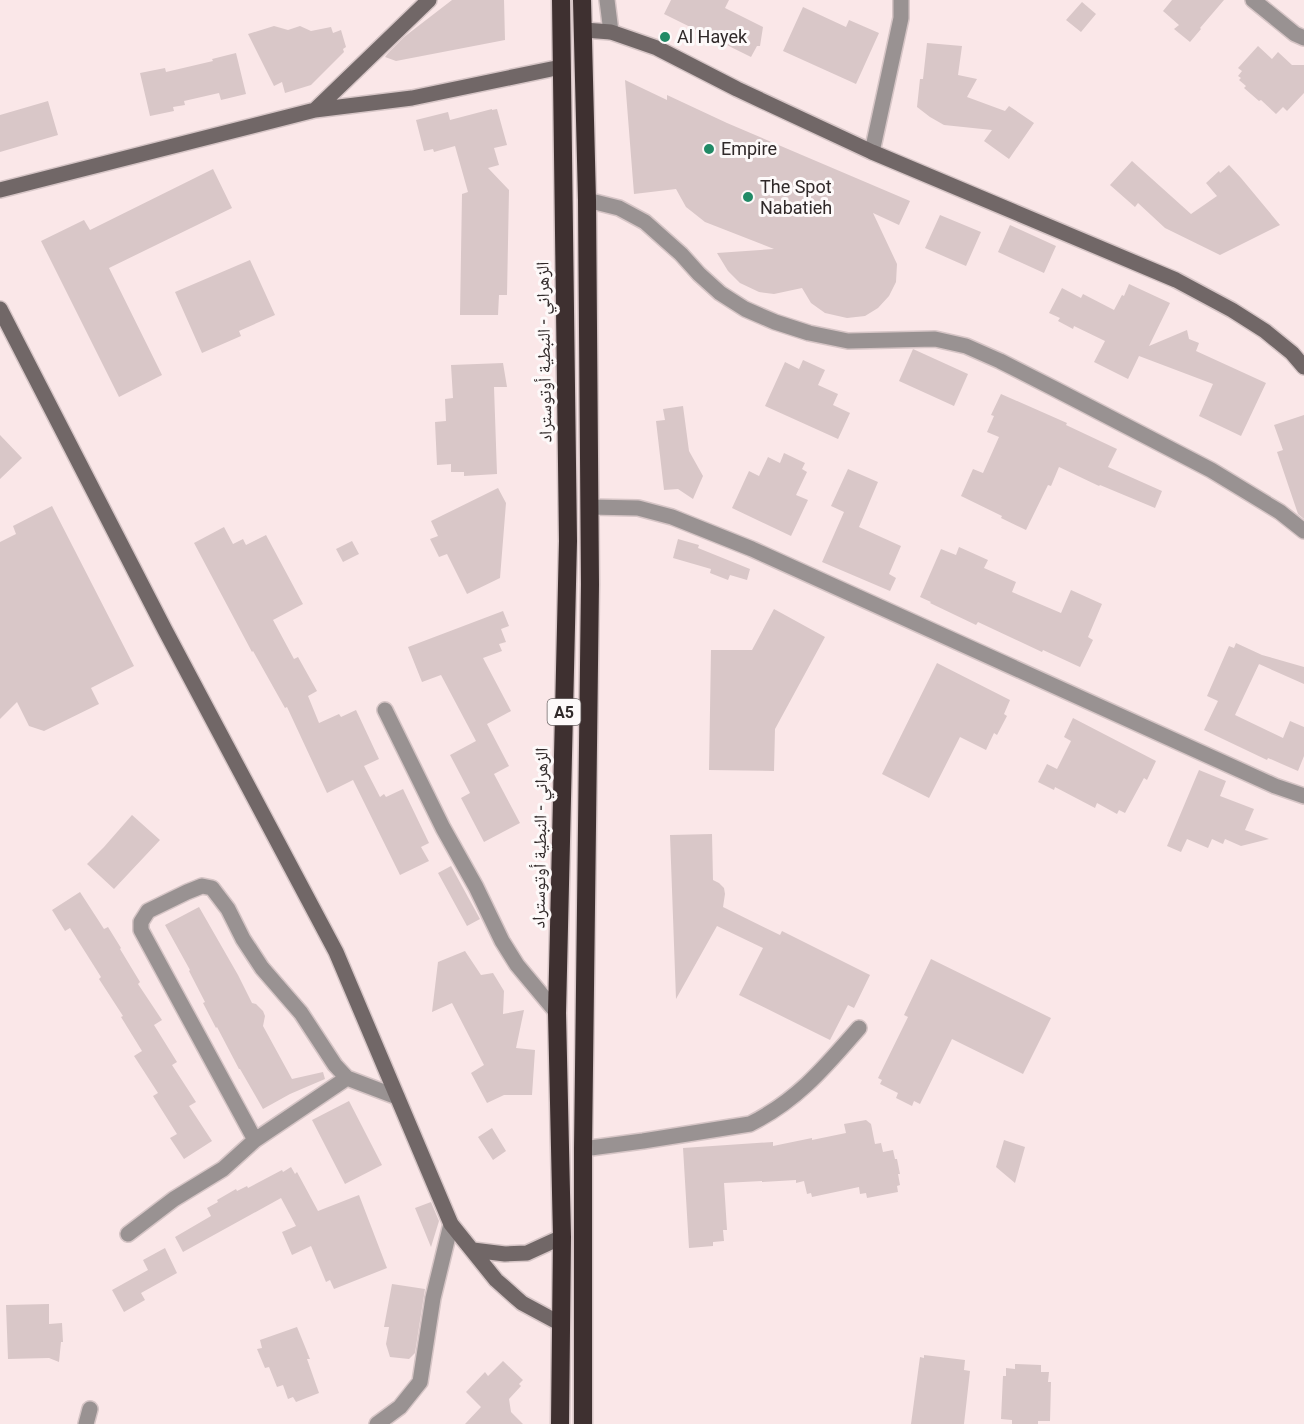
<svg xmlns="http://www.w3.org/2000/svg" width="1304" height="1424" font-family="Roboto,'Noto Naskh Arabic',sans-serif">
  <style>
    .building { fill: #d9c7c8 }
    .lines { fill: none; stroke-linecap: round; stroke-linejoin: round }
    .street-casing { stroke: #d6c5c6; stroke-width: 18 }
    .secondary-casing { stroke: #d6c5c6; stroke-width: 18 }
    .highway-casing { stroke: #d6c5c6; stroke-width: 21 }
    .street { stroke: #999292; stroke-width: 15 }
    .secondary { stroke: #716767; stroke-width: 15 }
    .highway { stroke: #3e3030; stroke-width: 18 }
    .poi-dot { fill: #218a66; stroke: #fdf9f9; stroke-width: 2 }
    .labels { text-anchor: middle; stroke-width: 6; stroke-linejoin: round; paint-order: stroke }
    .shield { fill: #fdf9f9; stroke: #6e6767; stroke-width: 1.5 }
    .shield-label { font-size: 16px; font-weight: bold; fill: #302929 }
    .poi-label { font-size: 18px; fill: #302929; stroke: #fdf9f9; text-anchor: start }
    .street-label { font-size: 18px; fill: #302929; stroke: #fdf9f9 }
  </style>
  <rect width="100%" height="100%" fill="#fae7e8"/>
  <!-- building -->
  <path class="building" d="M452 0H504L505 40 396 61 385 57 388 53 404 37Z
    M671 0H729L725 8 763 27 760 46H757L751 57 664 14Z
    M1172 0H1224L1200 28 1201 29 1190 42 1174 29 1179 25 1163 11Z
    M1082 2 1096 14 1081 32 1066 20Z
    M803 7 846 27 849 20 879 33 856 84 783 51Z
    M274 26 288 30 300 26 311 31 331 27 333 33 341 30 346 47 343 49 344 52 311 85 285 93 282 82 274 86 248 34Z
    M927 43 962 46 958 75 977 79 967 97 1005 111 1009 106 1034 123 1009 159 984 141 992 130 944 125 930 117 917 107 920 79H923Z
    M1258 46 1272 59 1278 52 1292 65H1304V93L1287 111 1283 107 1276 114 1261 100 1259 101 1244 88 1246 86 1239 80 1241 78 1238 76 1242 71 1238 68Z
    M236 53 246 94 221 100 219 93 184 101 185 105 173 107 174 111 150 116 140 73 165 68 166 72 213 61 212 59Z
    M625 80 667 100V95L727 123 910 201 899 225 873 213 897 264 896 282 889 296 878 308 865 316 847 318 825 313 811 303 802 288 774 294 759 292 740 283 728 271 717 253 774 249 705 222 686 207 676 189 634 194Z
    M48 101 58 135 0 152V115Z
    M492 109V110L497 109 507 145 494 148 499 165 488 168 509 190 507 295H499L498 315H460L462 194 468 192 455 146 434 152 433 149 424 151 416 120 448 112 450 120Z
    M1132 161 1191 214 1217 196 1206 183 1219 171 1220 173 1229 165 1241 178 1280 225 1220 255 1165 228 1138 203 1135 207 1110 185Z
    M213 169 232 208 109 268 162 375 119 397 41 241 84 220 90 230Z
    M940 215 981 232 966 266 925 248Z
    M1010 225 1056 246 1044 273 998 252Z
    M250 260 275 315 239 331 241 336 202 353 175 292Z
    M1129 284 1170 303 1149 346 1187 330 1189 339 1199 343 1196 351 1266 383 1241 436 1199 416 1213 384 1139 356 1128 379 1094 362 1105 341 1074 326 1073 329 1058 321 1060 318 1049 313 1062 288 1081 298 1083 294 1114 310 1122 295 1124 296Z
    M913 349 968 374 954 406 899 381Z
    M803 360 825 370 818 385 838 394 833 405 850 413 838 439 765 406 785 362 799 369Z
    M503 363 507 387H494L497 474 464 476V472H451V464L437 465 435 422 446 421 445 399 453 398 451 365Z
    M1001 394 1067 423 1066 425 1117 449 1108 467 1162 491 1155 508 1100 485 1099 486 1059 467 1051 486 1048 485 1026 530 1001 518 1002 516 961 496 973 469 983 473 999 437 987 432 994 416 991 415Z
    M683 406 689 451 703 476 693 499 678 489 664 490 656 421 665 420 663 409Z
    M1304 415V519L1298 514 1277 452 1283 450 1274 425Z
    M0 435 22 458 0 479Z
    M784 453 805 463 802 469 807 472 796 495 808 500 791 536 732 508 749 471 759 476 768 457 780 463Z
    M848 469 878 482 859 527 901 546 889 574 896 578 890 591 822 562 844 512 831 506Z
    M498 488 506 503 500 578 467 594 447 554 439 557 430 539 438 536 431 521Z
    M52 506 134 666 91 688 99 704 44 731 29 726 17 702 0 719V542L16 534 13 526Z
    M224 527 233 544 243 539 246 545 266 535 303 604 273 620 294 659 298 657 317 691 308 696 319 723 339 714 341 717 356 710 379 759 364 766 380 797 384 794 386 797 403 789 429 843 421 847 429 861 400 875 353 780 327 793 287 707 285 708 253 651 252 652 194 543Z
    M678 539 699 545 698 548 750 569 747 580 730 575 728 580 710 573 711 569 673 558Z
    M352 541 359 554 343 562 336 549Z
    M959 547 988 560 984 568 1016 582 1012 592 1061 613 1071 590 1102 604 1088 637 1093 640 1080 667 1043 650 1042 652 978 622 976 625 930 603 931 602 920 597 941 549 956 555Z
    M774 609 825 637 775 729 774 771 709 770 711 650H752Z
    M503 611 509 626 501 629 506 642 499 644 502 651 483 658 511 711 487 724 509 766 494 774 520 823 484 842 461 798 470 793 450 755 476 741 441 675 422 682 408 647Z
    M1236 643 1262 655 1304 667V684L1259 664 1260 662 1235 715 1283 738 1290 721 1304 727V756L1298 771 1268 758 1267 760 1204 730 1218 701 1207 696 1229 646 1234 648Z
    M937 663 1010 700 1004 714 1007 716 997 735 994 733 986 750 960 737 929 798 882 774Z
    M1073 718 1156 761 1147 780 1144 778 1125 813 1119 810 1117 814 1097 803 1095 808 1055 787 1054 790 1038 782 1047 764 1057 769 1071 741 1064 737Z
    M1199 770 1226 781 1220 796 1254 809 1245 830 1269 839 1241 846 1225 839 1223 844 1212 839 1208 848 1187 839 1181 852 1167 846Z
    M132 815 160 840 114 889 87 864 104 847Z
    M712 834 713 880 719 883 724 888 725 894 723 907 780 935 782 931 870 975 854 1008 848 1005 830 1040 739 995 763 948 717 926 676 999 670 835Z
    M451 866 480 919 467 926 438 873Z
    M80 892 104 929 108 927 121 948 120 949 140 982 138 984 162 1020 154 1025 177 1062 172 1065 196 1102 189 1106 212 1141 184 1159 170 1138 177 1134 153 1096 158 1093 134 1056 142 1051 121 1017 123 1016 99 979 101 977 70 928 65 931 52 910Z
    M199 907 238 975 252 1003 256 1004 263 1011 265 1016 263 1026 292 1079 323 1072 325 1079 290 1094 263 1109 240 1069H239L217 1027 216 1028 203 1003 205 1002 189 971 190 970 165 925Z
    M465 951 481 975 493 973 504 991 503 1014 524 1010 516 1048 535 1050 532 1095H504L487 1103 471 1073 484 1065 452 1003 432 1012 438 962Z
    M931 959 1051 1018 1023 1074 952 1039 920 1104 914 1101 912 1106 896 1098 898 1093 880 1084 882 1080 878 1078 908 1017 904 1015Z
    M349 1101 382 1165 345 1184 312 1120Z
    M866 1120 871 1124 875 1144 881 1143 883 1152 893 1150 895 1159H897L900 1174H898L900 1185 897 1186 898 1192 867 1198 866 1193 860 1194 859 1187 812 1197 811 1193 807 1194 804 1181 796 1183V1180L762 1182V1181L724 1183 727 1230H723L724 1241 713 1242V1246L689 1248 683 1148 773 1142V1146L812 1138V1140L846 1133 844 1124Z
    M492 1128 506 1151 493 1160 478 1137Z
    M1004 1140 1025 1147 1015 1183 996 1167Z
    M291 1167 295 1174 297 1172 318 1211 359 1195 387 1268 334 1289 330 1280 326 1282 311 1246 292 1255 282 1232 296 1226 281 1198 183 1252 175 1237 211 1216 207 1208 218 1202 217 1200 236 1189 237 1191 247 1186 248 1188 282 1170 283 1172Z
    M431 1202 439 1221 431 1247 415 1208Z
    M165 1248 177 1273 141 1293 145 1300 124 1312 112 1290 148 1270 143 1260Z
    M392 1284 425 1289 415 1353 409 1359 390 1357 386 1344 389 1327H384Z
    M49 1304V1324L62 1323 63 1342H61L59 1362 49 1358 8 1359 6 1305Z
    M297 1327 310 1359H307L319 1393 296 1402 293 1397 288 1399 283 1385 277 1387 269 1367 265 1368 257 1349 262 1348 260 1340Z
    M924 1355 965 1360 964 1370 970 1371 964 1424H911L920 1357 924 1358Z
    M503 1361 523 1380 519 1384 521 1386 509 1399 511 1412 523 1424H465L481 1407 466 1392 485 1372 488 1376Z
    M1015 1364 1041 1365V1372H1049L1048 1382H1051L1050 1421H1038V1424H1012V1420L1001 1419 1003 1376H1006V1368L1015 1369Z"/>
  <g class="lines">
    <defs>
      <path id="street" d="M607 0 611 32
        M1253 0 1295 34 1304 38
        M872 152 901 18V0
        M587 200 619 208 645 222 681 254 699 274 720 293 745 309 775 322 809 333 848 341 935 339 966 346 1000 361 1055 389 1211 470 1280 512 1304 531
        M589 507 638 508 672 517 752 549 1275 786 1304 796
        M385 710 443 828 476 887 502 941 517 965 557 1013
        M255 1140 141 930V922L148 911 187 892 202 886 212 888 228 909 243 939 262 968 301 1013 335 1065 347 1078 397 1097
        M583 1149 643 1141 750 1124C798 1100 825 1067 859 1028
        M128 1234 174 1199 223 1169 255 1140 347 1078
        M86 1424 90 1409
        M377 1424 400 1407 420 1382 433 1298 451 1224"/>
      <path id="secondary" d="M584 30 611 32 657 48 737 89 872 152 1176 280 1232 310 1265 331 1292 353 1304 367
        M315 110 429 0
        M0 190 315 110 412 98 561 67
        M0 309 165 630 336 952 451 1224 496 1280 522 1303 561 1324
        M473 1250 505 1254 527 1253 562 1237"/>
      <path id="highway" d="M582 0 587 200 590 584 583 1149V1424
        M560 1424 562 1237 557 1013 568 541 561 0"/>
    </defs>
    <!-- street casing -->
    <use href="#street" class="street-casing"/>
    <!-- secondary casing -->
    <use href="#secondary" class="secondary-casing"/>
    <!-- highway casing -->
    <use href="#highway" class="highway-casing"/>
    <!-- street -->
    <use href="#street" class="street"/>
    <!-- secondary -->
    <use href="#secondary" class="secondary"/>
    <!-- highway -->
    <use href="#highway" class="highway"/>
  </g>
  <!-- markers -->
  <g class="poi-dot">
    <circle cx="665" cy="37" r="6"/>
    <circle cx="709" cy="149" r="6"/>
    <circle cx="748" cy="197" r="6"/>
  </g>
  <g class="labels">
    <!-- shield labels -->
    <rect class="shield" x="547.5" y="699" width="33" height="26" rx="4.5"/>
    <g class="shield-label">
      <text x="564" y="718">A5</text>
    </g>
    <!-- poi labels -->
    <g class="poi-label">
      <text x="677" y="43">Al Hayek</text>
      <text x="721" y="155">Empire</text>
      <text x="760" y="193">The Spot<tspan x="760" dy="21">Nabatieh</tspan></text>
    </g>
    <!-- street labels -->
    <g class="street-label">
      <text transform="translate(544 352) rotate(-91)" y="6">الزهراني - النبطية أوتوستراد</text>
      <text transform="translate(540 838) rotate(-89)" y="6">الزهراني - النبطية أوتوستراد</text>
    </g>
  </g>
</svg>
